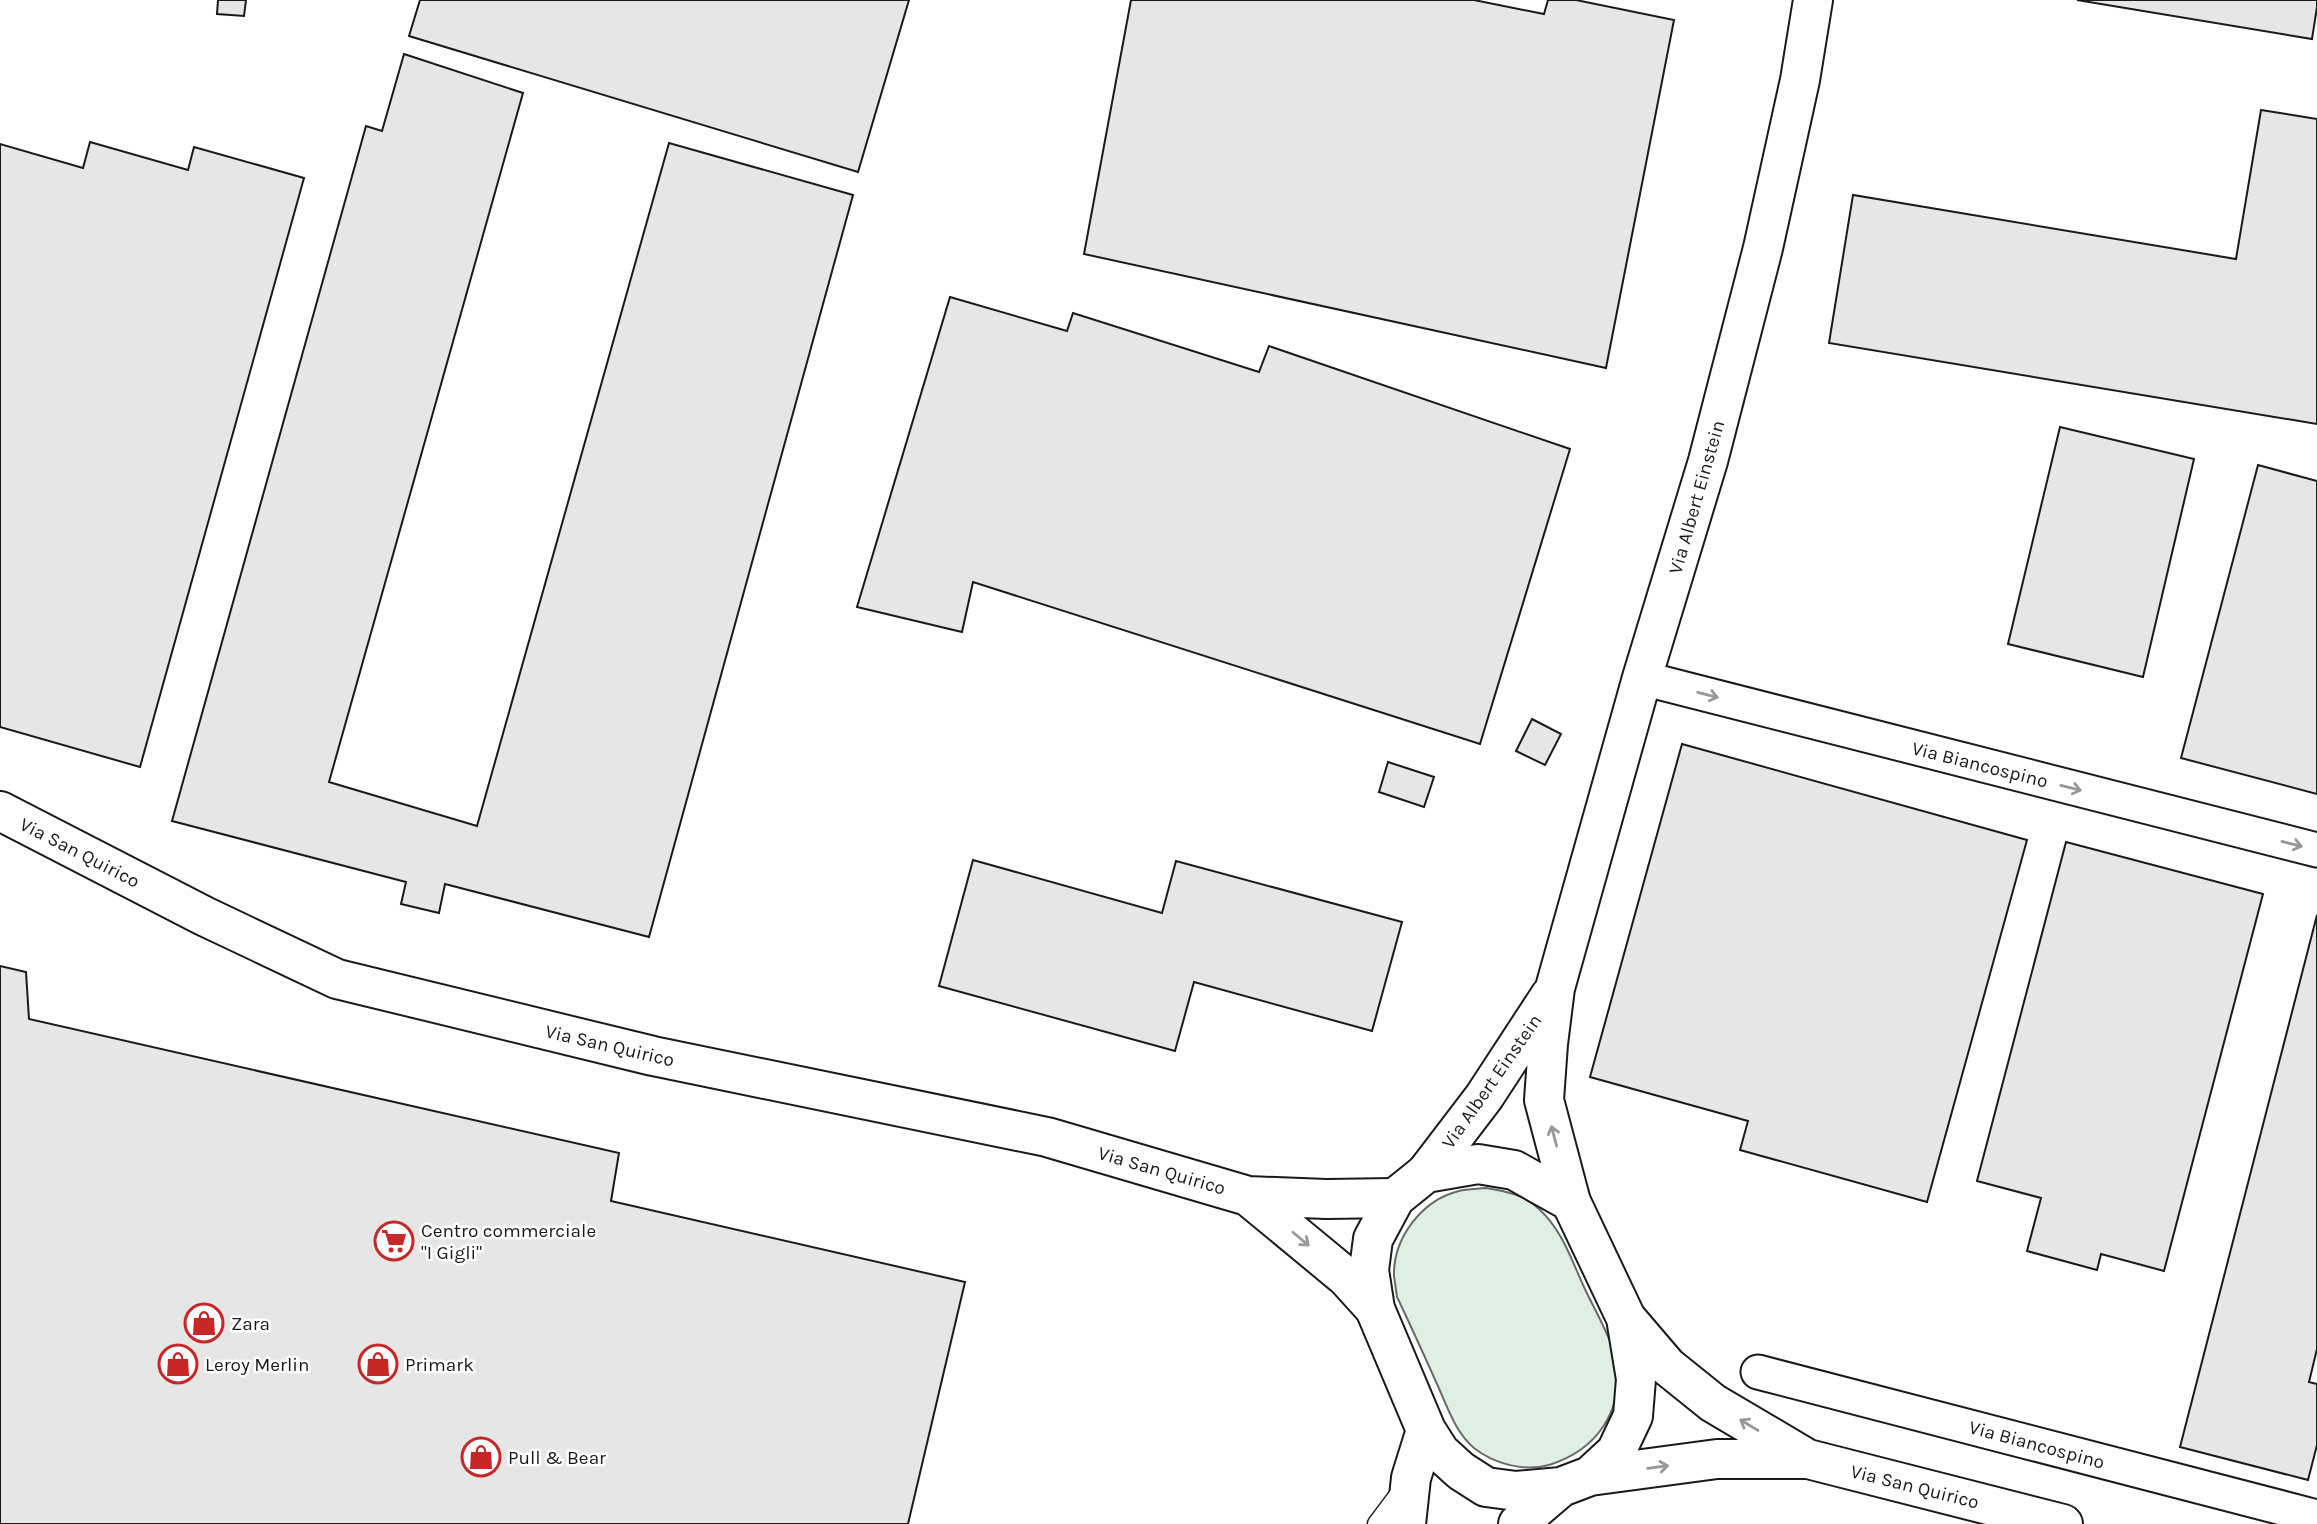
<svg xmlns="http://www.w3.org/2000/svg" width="2317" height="1524" font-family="Karla,sans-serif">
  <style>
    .green { fill: #e0efe3; stroke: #6a6a6a; stroke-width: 2 }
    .building { fill: #e6e6e6; stroke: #1a1a1a; stroke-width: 2 }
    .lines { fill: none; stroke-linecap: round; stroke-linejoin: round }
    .service-casing { stroke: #1a1a1a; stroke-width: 21 }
    .minor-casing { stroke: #1a1a1a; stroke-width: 37 }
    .tertiary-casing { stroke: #1a1a1a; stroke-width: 42 }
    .secondary-casing { stroke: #1a1a1a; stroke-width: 42 }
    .service { stroke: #fff; stroke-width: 18 }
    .minor { stroke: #fff; stroke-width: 33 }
    .tertiary { stroke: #fff; stroke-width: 38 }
    .secondary { stroke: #fff; stroke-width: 38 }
    .oneway { stroke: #989898 }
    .labels { text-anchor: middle; stroke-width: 5; stroke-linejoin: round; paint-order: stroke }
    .street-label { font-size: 19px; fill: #1a1a1a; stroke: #fff }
    .poi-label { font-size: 19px; fill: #1a1a1a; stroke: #fff; text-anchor: start }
  </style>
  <rect width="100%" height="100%" fill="#fff"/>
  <!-- green -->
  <path class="green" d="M1486 1188C1505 1191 1525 1195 1539 1209 1562 1230 1571 1259 1584 1287 1592 1305 1613 1341 1616 1359 1625 1410 1597 1450 1549 1465 1525 1472 1494 1464 1474 1448 1455 1432 1447 1406 1437 1384 1424 1355 1411 1326 1397 1297 1396 1290 1395 1283 1394 1276 1393 1238 1422 1200 1459 1191 1467 1189 1477 1189 1486 1188Z"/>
  <!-- building -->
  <path class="building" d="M218 0H246L244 16 217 14Z
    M420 0H909L858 172 409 36Z
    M1131 0H1474L1544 14 1548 0H1576L1674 20 1606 368 1084 254Z
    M2077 0H2317V7L2312 39Z
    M404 54 523 93 329 782 477 826 669 143 853 195 649 937 445 884 439 913 401 904 406 882 172 821 366 126 382 131Z
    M2261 110 2317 119V424L1829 343 1853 195 2236 259Z
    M90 142 188 170 194 147 304 178 140 767 0 727V144L83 168Z
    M950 297 1067 331 1073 313 1259 372 1269 346 1570 449 1480 744 973 582 962 632 857 607Z
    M2060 427 2194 459 2143 677 2008 644Z
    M2258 465 2317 481V794L2181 758Z
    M1532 719 1561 734 1545 765 1516 751Z
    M1682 744 2027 840 1927 1202 1740 1150 1748 1121 1590 1077Z
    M1388 762 1434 777 1424 807 1379 792Z
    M2066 842 2263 894 2164 1271 2101 1254 2097 1270 2027 1251 2041 1198 1977 1181Z
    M973 860 1162 913 1176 861 1402 922 1372 1031 1194 982 1175 1051 939 986Z
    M2317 915V1349L2309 1382 2317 1384V1445L2308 1480 2180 1447Z
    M0 966 26 972 29 1019 619 1153 611 1201 965 1282 908 1524H0Z"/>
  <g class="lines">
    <defs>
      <path id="service" d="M1377 1524 1401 1492"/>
      <path id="minor" d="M1642 678 2317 850
        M1758 1372 2317 1517"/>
      <path id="tertiary" d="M0 811 204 916 337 979 653 1056 1047 1137 1248 1196 1326 1199 1395 1198
        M1426 1173 1484 1097 1550 996
        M1248 1196 1346 1277 1375 1309
        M1571 1202 1544 1100 1548 1044 1555 988 1642 678 1708 461 1763 248 1800 80 1813 0"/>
      <path id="secondary" d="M1626 1318 1667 1366 1713 1403 1806 1458
        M1590 1476 1616 1452 1633 1416 1636 1379 1626 1318 1571 1202 1514 1170 1478 1164 1426 1173 1395 1198 1373 1239 1369 1270 1375 1309 1426 1430 1440 1452 1461 1471 1486 1487 1516 1491 1561 1487 1590 1476 1717 1459H1808L2063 1524
        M1406 1524 1411 1478 1426 1430
        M1518 1524 1561 1487"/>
    </defs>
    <!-- service casing -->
    <use href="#service" class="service-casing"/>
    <!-- minor casing -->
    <use href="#minor" class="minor-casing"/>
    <!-- tertiary casing -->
    <use href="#tertiary" class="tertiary-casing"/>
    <!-- secondary casing -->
    <use href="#secondary" class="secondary-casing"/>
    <!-- service -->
    <use href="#service" class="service"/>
    <!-- minor -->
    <use href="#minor" class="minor"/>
    <!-- tertiary -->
    <use href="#tertiary" class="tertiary"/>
    <!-- secondary -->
    <use href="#secondary" class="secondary"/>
  </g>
  <!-- one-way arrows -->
  <defs><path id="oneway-shaft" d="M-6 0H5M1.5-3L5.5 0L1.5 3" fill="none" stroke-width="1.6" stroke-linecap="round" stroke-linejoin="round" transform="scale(1.75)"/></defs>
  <g class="oneway">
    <use href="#oneway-shaft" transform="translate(1708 695) rotate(14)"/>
    <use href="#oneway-shaft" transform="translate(2071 788) rotate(14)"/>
    <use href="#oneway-shaft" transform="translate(2292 844) rotate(14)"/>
    <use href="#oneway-shaft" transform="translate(1554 1136) rotate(-105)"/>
    <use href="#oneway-shaft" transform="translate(1301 1239) rotate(40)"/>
    <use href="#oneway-shaft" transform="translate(1749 1425) rotate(-149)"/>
    <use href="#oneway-shaft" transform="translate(1658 1467) rotate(-7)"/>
  </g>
  <!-- icons -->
  <defs>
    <symbol id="supermarket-ring" viewBox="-11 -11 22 22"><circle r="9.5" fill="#fff" stroke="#c62828" stroke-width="1.5"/><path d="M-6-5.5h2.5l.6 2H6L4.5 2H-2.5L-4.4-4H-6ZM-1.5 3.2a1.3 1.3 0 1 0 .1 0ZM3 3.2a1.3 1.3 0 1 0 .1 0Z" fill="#c62828"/></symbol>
    <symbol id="shop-ring" viewBox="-11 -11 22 22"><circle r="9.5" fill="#fff" stroke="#c62828" stroke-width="1.5"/><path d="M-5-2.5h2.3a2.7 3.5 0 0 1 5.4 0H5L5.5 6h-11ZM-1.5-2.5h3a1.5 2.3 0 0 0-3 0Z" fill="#c62828"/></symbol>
  </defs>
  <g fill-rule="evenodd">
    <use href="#supermarket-ring" x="372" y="1219" width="44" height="44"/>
    <use href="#shop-ring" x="182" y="1301" width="44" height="44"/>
    <use href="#shop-ring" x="156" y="1342" width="44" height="44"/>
    <use href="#shop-ring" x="356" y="1342" width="44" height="44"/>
    <use href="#shop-ring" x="459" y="1435" width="44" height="44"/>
  </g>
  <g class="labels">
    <!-- street labels -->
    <g class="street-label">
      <text transform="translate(1696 497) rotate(-74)" y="7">Via Albert Einstein</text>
      <text transform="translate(1980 764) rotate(14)" y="7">Via Biancospino</text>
      <text transform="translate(80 852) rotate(27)" y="7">Via San Quirico</text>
      <text transform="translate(610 1045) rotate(13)" y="7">Via San Quirico</text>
      <text transform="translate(1491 1081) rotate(-55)" y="7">Via Albert Einstein</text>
      <text transform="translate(1162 1170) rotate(16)" y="7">Via San Quirico</text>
      <text transform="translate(2037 1444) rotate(15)" y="7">Via Biancospino</text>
      <text transform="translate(1915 1486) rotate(14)" y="7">Via San Quirico</text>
    </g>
    <!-- poi labels -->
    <g class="poi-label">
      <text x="421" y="1237">Centro commerciale<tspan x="421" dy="22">"I Gigli"</tspan></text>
      <text x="231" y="1330">Zara</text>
      <text x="205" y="1371">Leroy Merlin</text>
      <text x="405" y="1371">Primark</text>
      <text x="508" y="1464">Pull &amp; Bear</text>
    </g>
  </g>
</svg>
